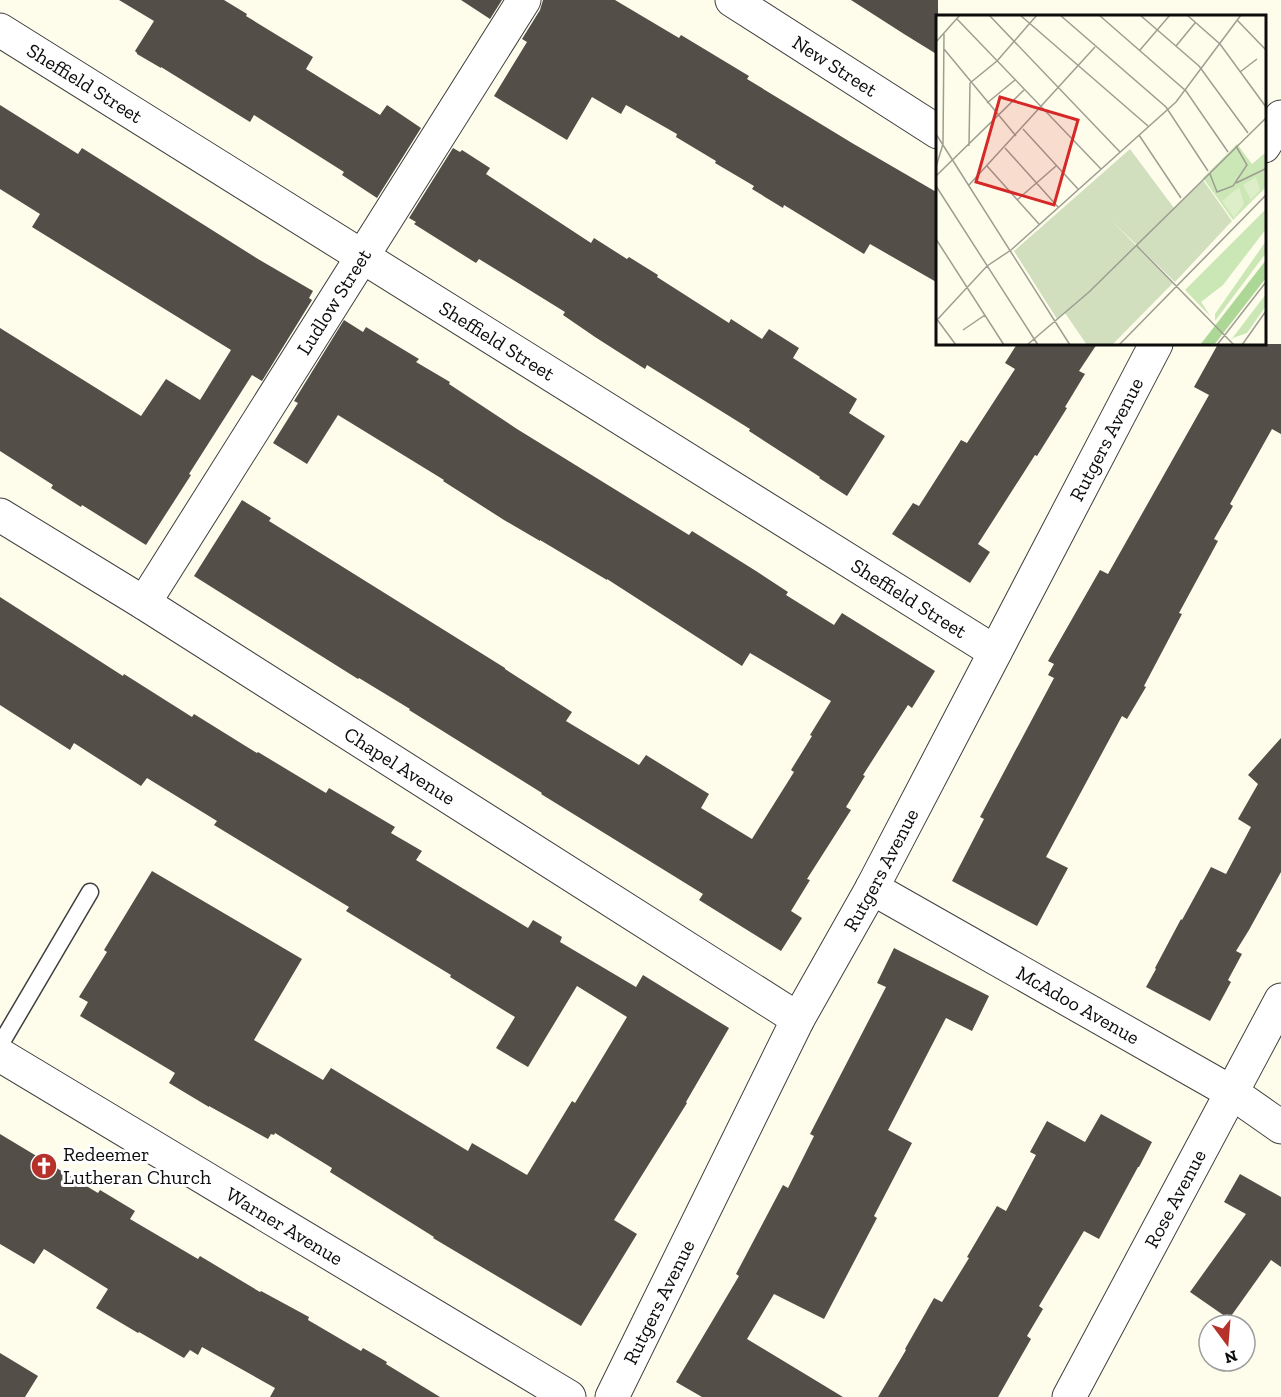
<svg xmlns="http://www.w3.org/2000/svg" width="1281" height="1397" font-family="'Zilla Slab',serif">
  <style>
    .building { fill: #544e48 }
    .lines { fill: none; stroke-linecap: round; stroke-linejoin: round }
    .lane-casing { stroke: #3f3f3f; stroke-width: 19 }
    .street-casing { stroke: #3f3f3f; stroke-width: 35 }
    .lane { stroke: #fff; stroke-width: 16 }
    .street { stroke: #fff; stroke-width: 33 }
    .labels { text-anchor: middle; stroke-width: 6; stroke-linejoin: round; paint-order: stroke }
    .street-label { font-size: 20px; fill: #0c0c0c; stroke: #fff }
    .poi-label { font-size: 20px; fill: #0c0c0c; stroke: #fff; text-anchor: start }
    .inset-road { fill: none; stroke: #9d9d92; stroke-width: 1.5 }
    .view { fill: #d62828; fill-opacity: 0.15; stroke: #d62828; stroke-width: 3 }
    .inset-edge { fill: none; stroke: #0c0c0c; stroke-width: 3 }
  </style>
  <rect width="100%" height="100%" fill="#fefdeb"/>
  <!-- building -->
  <path class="building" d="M119 0H224L247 14 246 16 313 57 306 69 380 115 387 105 421 128 377 198 342 175 344 172 254 115 250 122 161 67V68L137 54V53L135 51 154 21Z
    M461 0H502L490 19Z
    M543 0H615L679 38 681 35 749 76 747 79 852 143 938 193V283L870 244 864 254 784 205 783 208 752 189 754 186 715 163 716 161 676 137 677 134 626 105 621 114 592 97 567 140 494 96 527 42 522 39 540 10Z
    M851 0H938V55L904 34Z
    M0 105 78 154 82 148 258 259 313 291 309 298 312 300 262 381 252 375 189 474 191 475 146 545 82 505 81 507 51 488 53 485 0 451V328L141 416 166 379 200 400 231 350 32 227 40 214 0 189Z
    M453 148 460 152 462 150 490 168 486 174 591 243 594 238 627 259 629 257 658 275 657 277 729 323 731 319 762 339 769 329 799 348 793 358 857 399 849 413 885 436 847 496 819 478 820 477 749 431 750 429 647 365 645 369 595 337 563 315 565 312 479 259 476 263 414 224 416 222 409 218Z
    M344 320 363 332 366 327 419 359 416 362 450 382 449 384 517 429 689 535 692 531 756 571 788 592 786 595 834 625 842 613 935 671 912 708 908 705 863 775 865 776 846 807 851 810 807 879 810 880 791 911 802 918 781 951 699 900 703 894 541 794 542 793 409 710 410 709 359 678 358 679 194 576 242 500 271 518 269 521 505 668V669L572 712 566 721 639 765 646 755 709 794 701 808 752 839 794 772 791 770 812 736 810 735 831 701 750 653 742 666 607 579V580L540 540V541L504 520 443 481 444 480 338 415 307 464 273 443 298 403 294 401Z
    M1017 344H1097L1079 371 1085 374 1065 407 1067 408 1037 456 1035 455 978 544 990 552 970 583 892 534 913 503 919 506 961 440 967 443 1015 369 1005 363Z
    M1218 344H1281V434L1272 429 1230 504 1233 506 1214 539 1218 541 1179 613 1182 614 1144 686 1146 687 1127 719 1122 716 1046 857 1068 868 1037 926 952 881 984 819 980 817 1054 678 1048 675 1054 664 1048 661 1100 570 1108 574 1209 395 1194 387Z
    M0 597 123 676 124 674 192 717 194 714 257 753 258 752 326 793 329 788 395 827 391 833 422 851 416 860 528 928 533 920 562 937 560 942 636 987 643 975 729 1028 686 1102 687 1103 614 1220 637 1234 581 1326 433 1238 434 1237 330 1172 332 1168 275 1133 274 1135 271 1134 268 1139 209 1106V1107L169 1083 175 1073 80 1016 88 1002 79 997 107 952 104 950 152 871 302 959 254 1040 323 1080 331 1068 468 1151 472 1143 527 1175 572 1101 575 1103 627 1017 577 986 528 1067 496 1048 515 1017 450 977 451 975 346 911 349 907 214 825 217 821 147 778 141 786 74 743 70 750 0 705Z
    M1281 738V872L1249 930 1236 951 1242 954 1228 980 1231 982 1210 1021 1146 987 1156 969 1155 968 1181 919 1182 920 1211 867 1226 874 1251 827 1238 819 1258 784 1248 775Z
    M894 948 989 996 972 1031 946 1018 903 1101 888 1130 912 1143 874 1216 877 1218 824 1319 774 1294 747 1339 843 1397H702L676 1382 739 1276 736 1274 783 1185 788 1188 814 1136 810 1134 886 987 877 983Z
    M1101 1114 1152 1142 1139 1167H1138L1099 1239 1084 1231 1039 1306 1043 1309 1027 1336 1031 1339 998 1397H878L906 1350 905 1349 934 1298 942 1302 969 1258 967 1257 997 1206 1006 1211 1036 1155 1030 1152 1047 1121 1085 1142Z
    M0 1134 98 1193 100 1190 135 1211 130 1219 198 1259 200 1256 260 1292 261 1291 309 1317 308 1320 361 1351 363 1348 387 1362 386 1364 440 1397H270L275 1388 202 1347 198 1355 190 1350 184 1358 139 1332 138 1333 96 1308 108 1289 44 1249 34 1264 0 1244Z
    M1240 1174 1281 1197V1267L1271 1260 1229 1319 1190 1292 1246 1214 1224 1202Z
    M0 1353 38 1376 25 1397H0Z"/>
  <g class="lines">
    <defs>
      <path id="lane" d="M0 1045 90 892"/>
      <g id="street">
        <path id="s1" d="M732 0 938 132"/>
        <path id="s2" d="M0 30 995 652"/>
        <path d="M1264 146 1281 117"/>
        <path id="s3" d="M0 515 144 603 798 1019"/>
        <path id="s4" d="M144 603 524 0"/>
        <path id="s5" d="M872 888 1231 1092 1281 1127"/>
        <path id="s6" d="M0 1055 569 1397"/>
        <path id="s7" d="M612 1397 798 1019 872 888 1156 344"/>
        <path id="s8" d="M1069 1397 1281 1000"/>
      </g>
    </defs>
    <!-- lane casing -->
    <use href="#lane" class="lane-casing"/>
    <!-- street casing -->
    <use href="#street" class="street-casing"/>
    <!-- lane -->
    <use href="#lane" class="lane"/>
    <!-- street -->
    <use href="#street" class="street"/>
  </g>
  <!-- icons -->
  <defs>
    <symbol id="church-disc" viewBox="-11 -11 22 22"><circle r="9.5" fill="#b63129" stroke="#fff"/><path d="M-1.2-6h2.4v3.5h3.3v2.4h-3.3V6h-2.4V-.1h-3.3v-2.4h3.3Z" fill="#fff"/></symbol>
  </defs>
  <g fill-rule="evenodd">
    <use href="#church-disc" x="29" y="1151" width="30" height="30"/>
  </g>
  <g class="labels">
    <!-- street labels -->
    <g class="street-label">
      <text dy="7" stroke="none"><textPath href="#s1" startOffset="122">New Street</textPath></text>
      <text dy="7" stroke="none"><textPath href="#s2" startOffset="100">Sheffield Street</textPath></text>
      <text dy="7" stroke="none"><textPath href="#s4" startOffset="356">Ludlow Street</textPath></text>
      <text dy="7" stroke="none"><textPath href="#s2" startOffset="586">Sheffield Street</textPath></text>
      <text dy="7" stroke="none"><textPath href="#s7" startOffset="1078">Rutgers Avenue</textPath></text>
      <text dy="7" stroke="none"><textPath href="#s2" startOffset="1072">Sheffield Street</textPath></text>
      <text dy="7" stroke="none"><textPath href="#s3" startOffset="472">Chapel Avenue</textPath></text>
      <text dy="7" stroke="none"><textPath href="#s7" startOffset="592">Rutgers Avenue</textPath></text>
      <text dy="7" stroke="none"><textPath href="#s5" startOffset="237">McAdoo Avenue</textPath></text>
      <text dy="7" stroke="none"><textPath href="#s8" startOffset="225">Rose Avenue</textPath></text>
      <text dy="7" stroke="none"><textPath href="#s6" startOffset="332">Warner Avenue</textPath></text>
      <text dy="7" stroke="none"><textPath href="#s7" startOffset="106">Rutgers Avenue</textPath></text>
    </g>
    <!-- poi labels -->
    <g class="poi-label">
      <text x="63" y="1161">Redeemer<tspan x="63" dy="23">Lutheran Church</tspan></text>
    </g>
  </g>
  <!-- overview -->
  <g transform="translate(936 15)">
    <rect width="330" height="330" fill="#fefdeb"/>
    <path d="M301 129 316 149 330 137V172L297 205 267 163ZM330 194V214L287 270 265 287 275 302 249 275ZM330 226V238L279 306V299ZM330 279V291L311 318 297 323 291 330Z" fill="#cbe7b6"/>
    <path d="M330 245V263L278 330H264Z" fill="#add796"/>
    <path d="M194 134 238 193 267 165 296 206 239 267 176 206 237 268 176 330H151L129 298 121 304 78 236Z" fill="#d1dfbe"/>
    <path d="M320 162 324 175 315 185 307 170ZM303 172 308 189 298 203 286 186Z" fill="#ddeec8"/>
    <path class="inset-road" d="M53 0 184 137M84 0 212 111M124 0 230 92 272 156M163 0 250 76 292 137M204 0 263 51 312 118M251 0 284 29 330 92M21 4 165 154M301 5 330 35M0 27 24 0M240 31 259 8M8 34 80 121M204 35 234 0M304 57 321 44M34 68 61 46 101 0M51 88 79 65M87 114 142 174M0 119 134 330M203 120 245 183M33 131 34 68M69 133 122 192M51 151 103 209M0 152 7 129 8 19M274 159 281 177 297 171 311 150 300 131M0 161 88 75M300 168 329 154M33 170 159 32M0 171 102 330M81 185 120 151M0 224 68 330M200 230 298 330M0 303 20 330M0 306 51 251 75 235 240 87 305 0M27 315 49 300M91 330 153 277 330 103M183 330 330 180M281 330 330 267M306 330 330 296"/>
    <path class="view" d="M64 82 142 105 118 190 40 167Z"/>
    <rect width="330" height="330" class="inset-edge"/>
  </g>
  <!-- north arrow -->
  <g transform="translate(1227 1343) rotate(164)"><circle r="28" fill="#ffffff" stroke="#9e9e9e" stroke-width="1.5"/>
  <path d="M0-4.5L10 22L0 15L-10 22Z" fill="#b63129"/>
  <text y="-9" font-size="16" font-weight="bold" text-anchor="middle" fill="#0c0c0c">N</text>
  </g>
</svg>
